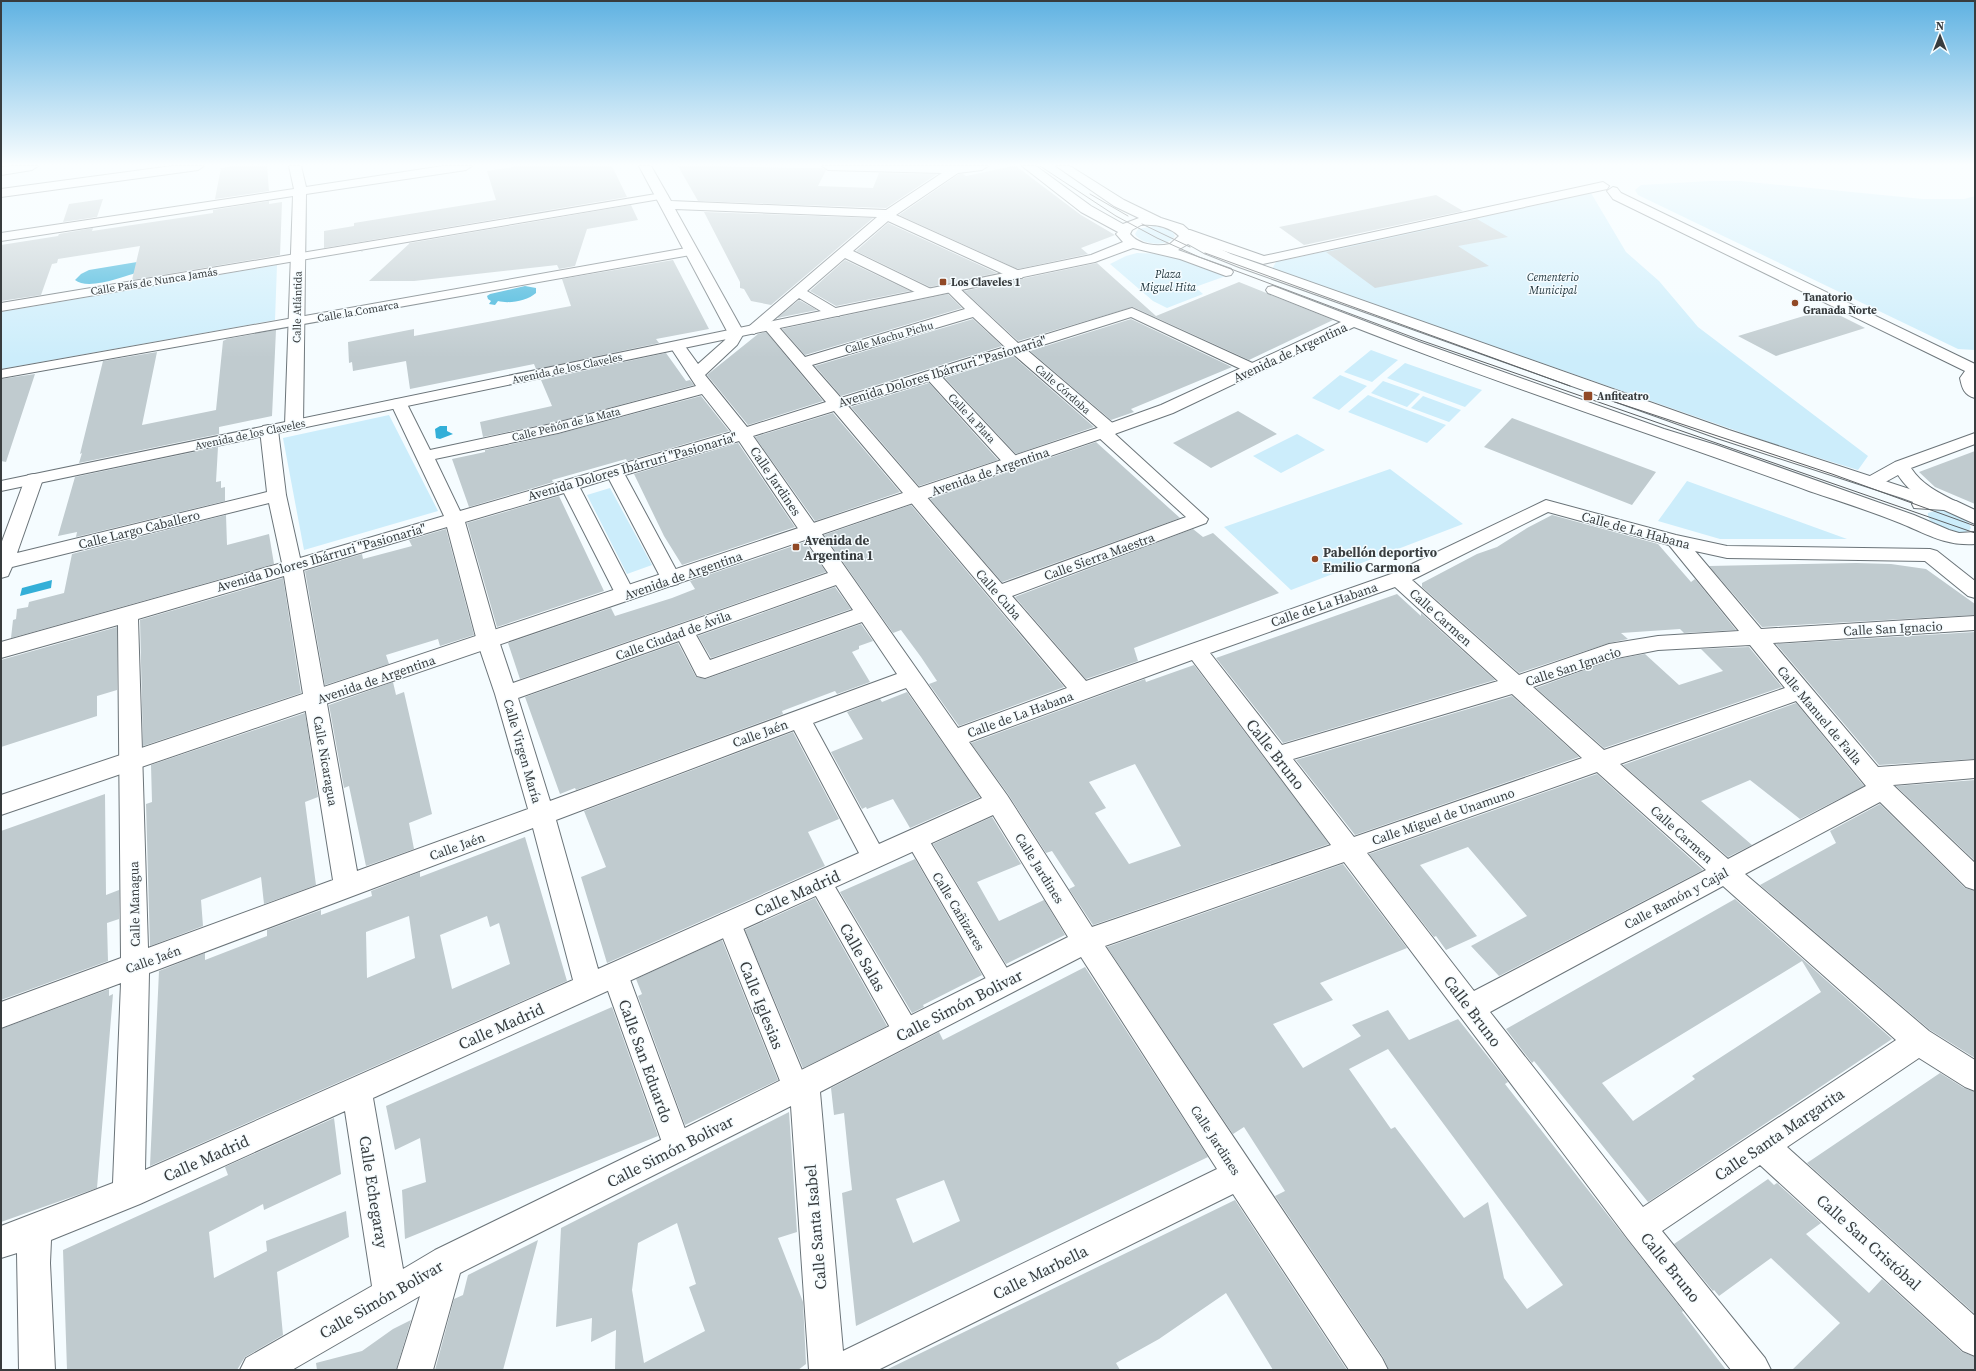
<svg xmlns="http://www.w3.org/2000/svg" width="1976" height="1371" font-family="'Source Serif 4',serif">
  <style>
    .green { fill: #ccedfb }
    .water { fill: #33afd8 }
    .building { fill: #c0cbcf; fill-rule: evenodd }
    .lines { fill: none; stroke-linecap: round; stroke-linejoin: round }
    .pedestrian-casing { stroke: #6b7479; stroke-width: 2 }
    .minor-casing { stroke: #6b7479; stroke-width: 2 }
    .tertiary-casing { stroke: #6b7479; stroke-width: 2 }
    .pedestrian { fill: #fff; fill-rule: evenodd }
    .minor { fill: #fff; fill-rule: evenodd }
    .tertiary { fill: #fff; fill-rule: evenodd }
    .tram { stroke: #5d6164; stroke-width: 1 }
    .poi-dot { fill: #914926; stroke: #f5fcff; stroke-width: 1.5 }
    .labels { text-anchor: middle; stroke-width: 3; stroke-linejoin: round; paint-order: stroke }
    .far-park-label { font-size: 11px; font-style: italic; fill: #1c3038; stroke: #f5fcff }
    .far-street-label { font-size: 11px; fill: #383c3e; stroke: #f5fcff }
    .far-poi-label { font-size: 11px; font-weight: bold; fill: #383c3e; stroke: #f5fcff; text-anchor: start }
    .street-label { font-size: 13px; fill: #383c3e; stroke: #f5fcff }
    .poi-label { font-size: 13px; font-weight: bold; fill: #383c3e; stroke: #f5fcff; text-anchor: start }
    .near-street-label { font-size: 16px; fill: #383c3e; stroke: #f5fcff }
  </style>
  <rect width="100%" height="100%" fill="#f5fcff"/>
  <!-- green -->
  <path class="green" d="M1710 181H1740L1923 199H1964L1975 196V350L1958 349 1638 195 1635 190 1641 185Z
    M1591 193 1626 252 1659 281 1698 327 1868 456 1858 470 1780 446 1272 269 1276 262Z
    M1155 226 1172 230 1175 236C1168 248 1141 245 1135 234L1138 229Z
    M1137 253 1168 254 1226 276 1195 287 1203 294 1167 308 1153 301 1110 264 1126 256Z
    M277 265 275 320 1 369V312Z
    M1371 350 1398 360 1372 382 1344 372Z
    M1405 363 1482 390 1465 407 1387 378Z
    M1340 375 1367 386 1339 410 1312 398Z
    M1383 381 1420 394 1407 407 1371 393Z
    M1368 395 1446 425 1427 443 1348 412Z
    M1423 396 1461 410 1449 422 1411 408Z
    M389 415 438 511 304 550 283 438Z
    M1297 434 1325 450 1281 473 1253 456Z
    M1390 469 1463 524 1291 590 1224 527Z
    M1687 481 1847 539H1720L1658 521Z
    M610 488 652 565 627 574 587 495Z
    M1937 510C1948 511 1968 515 1971 528 1964 540 1925 526 1928 513Z"/>
  <!-- water -->
  <path class="water" d="M137 262 139 272C125 276 88 291 75 280L81 274 89 270Z
    M525 286 536 288V293C527 301 509 304 498 301L495 305 489 304 491 301 488 299 487 296 490 294Z
    M447 426V431L453 434 440 439 436 438 435 429 440 426Z
    M52 580 51 588 20 596 22 588Z"/>
  <!-- building -->
  <path class="building" d="M236 166H267L269 191 215 199 221 168Z
    M519 166H612L627 197 324 248V231L354 226V223L496 200 487 171Z
    M678 166 822 168 826 170 818 186 873 188 879 173 937 174 886 208 698 201Z
    M1013 166H1016L1081 215 1115 235 1081 248 1088 254 1018 269 899 215 959 174H963L966 176Z
    M1436 195 1463 211 1304 245 1279 227Z
    M103 199 97 217 63 222 69 204Z
    M269 201V204L282 202 280 255 132 280 140 246 58 259 57 263 52 264 41 295 1 301V245L58 236 59 234 93 228 92 231 213 213V210Z
    M631 205 638 220 587 229 575 266 559 269 557 265 414 281H369L410 243 358 252Z
    M704 212 873 218 771 305 751 301 744 289 740 288V282Z
    M1477 219 1508 237 1458 246 1489 266 1375 288 1326 252Z
    M888 223 997 273 930 287 856 251Z
    M673 260 709 329 656 339 659 343 536 369 534 364 410 389 406 361 353 371 352 362 349 363 348 342 414 329V336L571 306 562 279Z
    M845 260 910 291 836 306 810 291Z
    M1097 263 1156 316 1239 282 1333 320 1249 360 1133 307 1018 341 964 291Z
    M948 294 962 308 805 355 782 329Z
    M799 300 817 310 777 318Z
    M1827 309 1865 328 1776 356 1738 336Z
    M973 319 1002 346 841 396 815 366Z
    M1131 319 1232 367 1131 409 1134 412 1111 420 1030 351Z
    M276 330 272 416 219 427V434L79 463 82 453 80 454 103 361 157 352 142 425 216 410 223 341 227 339Z
    M766 332 823 401 748 425 707 375 758 334Z
    M666 353 686 381 690 380 694 385 556 422 483 437 480 422 552 406 541 380Z
    M1013 356 1094 427 1016 454 945 378Z
    M35 374 6 462 1 461V379Z
    M929 383 998 460 919 486 851 407Z
    M701 396 729 431 627 461 626 459 552 480 553 482 469 507 452 459 485 452V450L558 434Z
    M1238 411 1277 434 1211 468 1173 443Z
    M833 413 900 492 815 521 755 437Z
    M1512 418 1656 472 1632 505 1484 447Z
    M1096 442 1180 518 1002 582 930 499Z
    M738 443 795 527 682 565 664 536 634 474Z
    M218 447 216 482 221 481V488L225 487V501L76 537 77 532 58 536 75 477Z
    M1975 451V504L1935 487 1919 472Z
    M559 496 604 591 497 627 467 523Z
    M911 505 1064 687 959 726 929 684 937 681 921 657 901 630 893 633 824 535Z
    M226 515 227 545 269 534 274 564 11 638 13 620 16 619 17 609 28 607 29 602 64 593 72 554Z
    M1552 515 1658 544 1691 582 1695 579 1736 630 1684 633 1680 629 1621 633 1628 639 1609 643 1519 673 1422 587V583L1477 554 1497 547 1527 528Z
    M446 529 474 635 440 646 438 639 386 655 389 664 325 685 305 571 362 554 363 559 412 546 409 540Z
    M1193 529 1203 537 1213 533 1279 593 1134 648 1138 661 1086 679 1015 597Z
    M805 542 826 572 520 679 508 643 611 608 615 616 672 598 695 589 690 581Z
    M1856 563 1891 564 1926 569 1975 604V615L1762 627 1709 566Z
    M283 578 301 693 143 746 140 620Z
    M835 587 851 609 711 658 698 636Z
    M1397 594 1421 616V613L1495 680 1283 743 1216 658Z
    M861 624 873 641 859 646V649L852 652 870 682 837 694 835 691 782 711 783 714 576 790 575 788 560 794 525 697 678 643 696 677 706 679Z
    M117 627V690L97 696V716L1 747V660Z
    M1975 632V759L1879 765 1776 644Z
    M1749 647 1782 687 1604 748 1536 688 1612 660 1645 654 1679 685 1723 671 1701 649Z
    M1194 665 1329 844 1093 925 1069 889 1075 886 1052 851 1046 853 1008 794 971 743 1145 679 1146 682ZM1135 764 1181 846 1129 864 1095 813 1106 808 1089 782Z
    M393 682 396 695 404 692 432 814 409 823 414 849 366 866 349 786 344 788 329 705Z
    M907 692 980 797 910 828 893 799 867 809 866 807 862 809 831 752 863 739 847 712 880 699 882 702Z
    M1512 696 1579 757 1355 835 1296 760Z
    M1796 703 1864 786 1800 819 1750 780 1701 801 1752 845 1728 857 1623 765Z
    M305 713 318 797 305 802 316 885 264 904 261 877 201 900 203 926 150 946 146 804 152 802 151 765Z
    M793 732 839 819 808 832 825 866 607 963 581 877 606 867 584 811Z
    M1597 774 1703 870 1499 976 1471 946 1527 916 1468 847 1420 865 1477 936 1446 950 1436 936 1434 937 1369 854Z
    M1975 780V861L1896 786Z
    M105 794 106 895 119 890V919L107 923 108 961 1 1000V831Z
    M1880 804 1965 888 1975 891V1058L1930 1030 1760 885 1836 843 1830 831Z
    M992 817 1021 864 977 882 999 921 1044 900 1065 935 1006 964 933 844Z
    M525 837 567 981 150 1166 159 971 205 953V960L267 936V930L321 910V915L372 896 371 891 420 872V877ZM409 916 415 958 367 978 366 932ZM487 916 490 927 499 923 510 964 452 989 440 935Z
    M915 859 982 975 923 1005 924 1007 912 1013 840 892Z
    M1343 864 1407 948 1320 983 1333 1000 1273 1024 1303 1068 1361 1036 1352 1025 1388 1010 1409 1040 1458 1019 1508 1082 1505 1084 1683 1311 1682 1312 1726 1370H1389L1383 1357 1275 1196 1285 1191 1244 1127 1233 1134 1107 947ZM1388 1049 1563 1285 1527 1309 1504 1278 1488 1202 1464 1218 1395 1127 1391 1129 1349 1069Z
    M815 898 887 1026 803 1068 745 930Z
    M1735 899 1892 1039 1648 1202 1534 1061 1532 1063 1506 1029ZM1802 961 1821 992 1692 1076 1695 1079 1633 1121 1602 1083Z
    M722 940 778 1080 685 1125 638 996 642 994 636 979Z
    M1085 967 1208 1157 856 1326 842 1193 852 1190 849 1163 844 1113 834 1115 831 1088 939 1032 943 1040ZM944 1180 960 1221 913 1243 896 1199Z
    M109 989V996L113 994 97 1188 1 1222V1029Z
    M612 1007 658 1136 405 1239 402 1190 426 1182 420 1138 395 1150 386 1106Z
    M1940 1073 1964 1088 1975 1092V1314L1807 1163Z
    M789 1112 797 1232 778 1238 803 1302 806 1364 798 1370H615L616 1330 591 1342 592 1318 556 1327 561 1228ZM677 1223 696 1284 689 1287 705 1331 644 1363 632 1290 638 1243Z
    M334 1118 341 1174 264 1210 263 1204 209 1232 214 1278 267 1251 266 1241 346 1211 349 1237 277 1272 283 1335 245 1357 237 1370H67L63 1250 228 1175 225 1167Z
    M1768 1179 1774 1185 1777 1183 1821 1223 1806 1234 1869 1293 1882 1279 1962 1352 1975 1357V1370H1792L1840 1323 1771 1258 1719 1296 1714 1290 1713 1291 1674 1244Z
    M1235 1200 1347 1370H1273L1226 1293 1159 1339 1116 1363 1120 1370H886Z
    M538 1240 503 1370H435L454 1299 463 1295 468 1275Z
    M411 1320 396 1370H317L316 1363 362 1351 393 1329Z"/>
  <g class="lines">
    <defs>
      <path id="pedestrian" d="M662 193 666 194 668 196 666 198 1 311V303Z
        M692 247 698 251 696 254 1 378V370Z
        M916 830 924 832 1011 975 1015 983 1011 991 1002 995 993 991 905 839 908 832Z
        M820 872 828 875 915 1022 919 1031 915 1040 906 1043 897 1040 808 882 812 875Z
        M729 912 738 915 741 923 809 1087 806 1096 796 1100 786 1096 717 923 720 915Z
        M615 963 624 966 628 974 692 1148 688 1158 678 1162 668 1158 664 1148 602 974 606 966Z"/>
      <path id="minor" d="M10 166H38L32 170 1 175V167Z
        M172 166H204L198 170 1 197V189Z
        M289 166H301L306 187 443 166H472L466 170 306 194 303 425 300 429 294 430 288 429 285 425 293 196 1 241V233L294 189Z
        M639 166H651L671 201 886 210 942 173 828 170 822 166H988L982 170 958 173 896 215 1022 272 1024 275 1022 278H1012L888 221 853 251 933 290 935 293 933 296H923L845 258 807 291 839 310 841 313 839 316H829L799 298 771 322 775 323 805 357 965 309 944 288 946 285H956L1018 343 1132 308 1259 366 1261 369 1259 372 1253 374 1247 372 1131 317 1027 350 1116 426 1119 430 1115 434 1208 519 1206 523 1012 596 1086 681 1391 574 1546 500 1676 535 1727 546 1930 549 1937 551 1975 581V598L1968 596 1925 561 1727 558 1695 551 1761 629 1975 616V630L1773 643 1878 767 1975 760V778L1893 785 1975 863V890L1966 887 1880 802 1745 874 1929 1031 1975 1060V1091L1965 1087 1919 1058 1787 1147 1975 1316V1356L1963 1351 1760 1165 1662 1231 1765 1358 1771 1370H1731L1628 1239 1344 862 1105 946 1382 1358 1388 1370H1349L1233 1194 878 1370H809L791 1106 460 1273 433 1370H397L420 1296 292 1370H240L246 1358 372 1286 345 1111 140 1204 51 1240 50 1263 55 1370H19L17 1253 1 1258V1226L113 1183 121 983 1 1028V1002L121 958 118 625 1 658V642L282 563 269 503 12 567 8 576 1 578V544L25 479 28 475 34 474 40 475 43 479 17 553 267 492 260 430 263 426 269 425 275 426 278 430 286 495 300 558 444 516 391 404 393 400 399 399 405 400 430 450 556 423 696 386 669 345 672 342H682L698 364 725 340 728 333ZM675 209 877 217 746 329 749 332 754 334 764 328 826 402 747 427 705 375 737 345 744 333ZM973 317 1005 347 841 398 812 365ZM1013 354 1098 428 1094 432 1097 436 1186 517 1002 584 848 406 929 381 1006 466 1012 467 1018 466 1021 462 1018 458 942 377ZM702 394 732 432 460 511 435 459 558 433ZM834 411 1067 688 958 728 753 436ZM739 441 828 573 513 683 499 641 465 522 564 493 618 599 625 601 632 599 635 594 580 488 609 479 664 584 671 586 678 584 681 579 625 475ZM1548 512 1669 545 1739 631 1658 636 1609 644 1519 675 1412 580ZM447 527 477 641 495 694 528 809 357 871 303 570ZM284 576 333 880 148 948 138 619ZM836 585 853 610 710 660 696 635ZM1395 587 1498 681 1282 745 1210 653ZM862 622 897 674 550 801 518 698 679 641 697 676 705 678ZM1750 645 1785 688 1604 750 1533 687 1612 659 1658 650ZM1192 660 1331 845 1092 927 1007 795 969 742ZM906 688 982 798 879 844 813 723ZM1512 694 1582 758 1354 837 1293 759ZM1796 701 1866 786 1728 859 1620 764ZM794 730 859 853 598 969 556 820ZM1597 772 1706 870 1474 991 1367 853ZM993 815 1068 937 667 1137 435 1250 403 1269 373 1098ZM533 828 573 980 145 1170 149 973ZM1723 886 1896 1040 1643 1207 1490 1012ZM1081 957 1217 1169 843 1351 820 1092Z
        M1603 182 1609 186 1607 189 1263 264 1180 236 1178 233 1180 230H1190L1264 256Z
        M1613 187 1617 188 1621 193 1975 364V398C1964 395 1962 388 1960 378L1965 371 1613 199 1607 191Z
        M1975 433V444L1911 468C1922 485 1939 493 1957 502L1959 506 1957 510C1937 515 1908 491 1898 475L1880 485 1874 486 1868 485 1865 481 1868 477 1895 462Z"/>
      <path id="tertiary" d="M1022 166H1036L1091 206 1123 224 1139 218 1114 206 1056 166H1070L1124 200 1161 218 1183 225 1199 239 1231 254 1729 430 1937 498 1956 501 1975 510V524L1944 510 1914 508 1912 504 1913 502 1902 498 1717 438 1239 267 1204 253 1188 244 1178 250 1231 269 1233 272 1231 275 1226 276 1180 259 1133 248 1095 262 1 491V481L1091 255 1123 242 1116 234 1118 232 1081 212ZM1141 225C1154 224 1169 226 1179 236L1170 244C1156 247 1139 245 1130 234L1132 230Z
        M1273 286 1419 342 1664 429 1716 445 1914 515 1949 530 1959 533 1975 532V544C1945 546 1927 534 1900 523 1870 511 1839 501 1809 491 1658 436 1504 386 1354 327L1173 413 1109 436 1 815V795L1097 428 1161 405 1341 322 1268 293 1266 290 1268 287Z"/>
    </defs>
    <!-- pedestrian casing -->
    <use href="#pedestrian" class="pedestrian-casing"/>
    <!-- minor casing -->
    <use href="#minor" class="minor-casing"/>
    <!-- tertiary casing -->
    <use href="#tertiary" class="tertiary-casing"/>
    <!-- pedestrian -->
    <use href="#pedestrian" class="pedestrian"/>
    <!-- minor -->
    <use href="#minor" class="minor"/>
    <!-- tertiary -->
    <use href="#tertiary" class="tertiary"/>
    <!-- tram -->
    <path class="tram" d="M1040 166 1116 216 1157 238 1199 257 1420 340 1975 533
      M1090 194 1128 216
      M1142 224 1190 247
      M1205 253 1570 386
      M1606 399 1832 474 1975 526"/>
  </g>
  <!-- sky -->
  <linearGradient id="sky" x2="0" y2="1"><stop stop-color="#5fb2e2"/><stop offset="0.46" stop-color="#fafeff"/><stop offset="1" stop-color="#fafeff" stop-opacity="0"/></linearGradient>
  <rect width="1976" height="358" fill="url(#sky)"/>
  <!-- markers -->
  <g class="poi-dot">
    <rect x="939" y="278" width="8" height="8" rx="2"/>
    <circle cx="1795" cy="303" r="4"/>
    <rect x="1583" y="391" width="10" height="10" rx="2"/>
    <rect x="792" y="543" width="8" height="8" rx="2"/>
    <circle cx="1315" cy="559" r="4"/>
  </g>
  <g class="labels">
    <!-- far-park labels -->
    <g class="far-park-label">
      <text x="1168" y="278">Plaza<tspan x="1168" dy="13">Miguel Hita</tspan></text>
      <text x="1553" y="281">Cementerio<tspan x="1553" dy="13">Municipal</tspan></text>
    </g>
    <!-- far-street labels -->
    <g class="far-street-label">
      <text transform="translate(154 281) rotate(-9)" y="4">Calle País de Nunca Jamás</text>
      <text transform="translate(297 307) rotate(-89)" y="4">Calle Atlántida</text>
      <text transform="translate(358 311) rotate(-10)" y="4">Calle la Comarca</text>
      <text transform="translate(889 337) rotate(-16)" y="4">Calle Machu Pichu</text>
      <text transform="translate(567 368) rotate(-12)" y="4">Avenida de los Claveles</text>
      <text transform="translate(1063 389) rotate(41)" y="4">Calle Córdoba</text>
      <text transform="translate(972 418) rotate(47)" y="4">Calle la Plata</text>
      <text transform="translate(566 424) rotate(-14)" y="4">Calle Peñón de la Mata</text>
      <text transform="translate(250 434) rotate(-12)" y="4">Avenida de los Claveles</text>
    </g>
    <!-- far-poi labels -->
    <g class="far-poi-label">
      <text x="951" y="286">Los Claveles 1</text>
      <text x="1803" y="301">Tanatorio<tspan x="1803" dy="13">Granada Norte</tspan></text>
      <text x="1597" y="400">Anfiteatro</text>
    </g>
    <!-- street labels -->
    <g class="street-label">
      <text transform="translate(1290 352) rotate(-25)" y="5">Avenida de Argentina</text>
      <text transform="translate(942 371) rotate(-17)" y="5">Avenida Dolores Ibárruri "Pasionaria"</text>
      <text transform="translate(632 466) rotate(-16)" y="5">Avenida Dolores Ibárruri "Pasionaria"</text>
      <text transform="translate(990 471) rotate(-19)" y="5">Avenida de Argentina</text>
      <text transform="translate(776 481) rotate(56)" y="5">Calle Jardines</text>
      <text transform="translate(139 529) rotate(-14)" y="5">Calle Largo Caballero</text>
      <text transform="translate(1636 530) rotate(15)" y="5">Calle de La Habana</text>
      <text transform="translate(1099 556) rotate(-20)" y="5">Calle Sierra Maestra</text>
      <text transform="translate(321 557) rotate(-16)" y="5">Avenida Dolores Ibárruri "Pasionaria"</text>
      <text transform="translate(683 575) rotate(-19)" y="5">Avenida de Argentina</text>
      <text transform="translate(999 594) rotate(49)" y="5">Calle Cuba</text>
      <text transform="translate(1324 604) rotate(-19)" y="5">Calle de La Habana</text>
      <text transform="translate(1441 617) rotate(42)" y="5">Calle Carmen</text>
      <text transform="translate(1893 628) rotate(-3)" y="5">Calle San Ignacio</text>
      <text transform="translate(673 635) rotate(-20)" y="5">Calle Ciudad de Ávila</text>
      <text transform="translate(1573 666) rotate(-18)" y="5">Calle San Ignacio</text>
      <text transform="translate(376 679) rotate(-19)" y="5">Avenida de Argentina</text>
      <text transform="translate(1020 714) rotate(-20)" y="5">Calle de La Habana</text>
      <text transform="translate(1820 715) rotate(50)" y="5">Calle Manuel de Falla</text>
      <text transform="translate(760 733) rotate(-20)" y="5">Calle Jaén</text>
      <text transform="translate(523 751) rotate(74)" y="5">Calle Virgen María</text>
      <text transform="translate(326 761) rotate(80)" y="5">Calle Nicaragua</text>
      <text transform="translate(1443 816) rotate(-19)" y="5">Calle Miguel de Unamuno</text>
      <text transform="translate(1682 834) rotate(42)" y="5">Calle Carmen</text>
      <text transform="translate(457 846) rotate(-20)" y="5">Calle Jaén</text>
      <text transform="translate(1040 868) rotate(58)" y="5">Calle Jardines</text>
      <text transform="translate(1676 898) rotate(-28)" y="5">Calle Ramón y Cajal</text>
      <text transform="translate(134 904) rotate(-91)" y="5">Calle Managua</text>
      <text transform="translate(959 911) rotate(59)" y="5">Calle Cañizares</text>
      <text transform="translate(153 959) rotate(-20)" y="5">Calle Jaén</text>
      <text transform="translate(1216 1140) rotate(57)" y="5">Calle Jardines</text>
    </g>
    <!-- poi labels -->
    <g class="poi-label">
      <text x="804" y="545">Avenida de<tspan x="804" dy="15">Argentina 1</tspan></text>
      <text x="1323" y="557">Pabellón deportivo<tspan x="1323" dy="15">Emilio Carmona</tspan></text>
    </g>
    <!-- near-street labels -->
    <g class="near-street-label">
      <text transform="translate(1276 754) rotate(52)" y="6">Calle Bruno</text>
      <text transform="translate(797 893) rotate(-24)" y="6">Calle Madrid</text>
      <text transform="translate(863 957) rotate(60)" y="6">Calle Salas</text>
      <text transform="translate(762 1005) rotate(68)" y="6">Calle Iglesias</text>
      <text transform="translate(959 1005) rotate(-27)" y="6">Calle Simón Bolivar</text>
      <text transform="translate(1473 1011) rotate(53)" y="6">Calle Bruno</text>
      <text transform="translate(501 1026) rotate(-24)" y="6">Calle Madrid</text>
      <text transform="translate(646 1061) rotate(70)" y="6">Calle San Eduardo</text>
      <text transform="translate(1779 1134) rotate(-34)" y="6">Calle Santa Margarita</text>
      <text transform="translate(670 1151) rotate(-27)" y="6">Calle Simón Bolivar</text>
      <text transform="translate(206 1158) rotate(-24)" y="6">Calle Madrid</text>
      <text transform="translate(374 1192) rotate(81)" y="6">Calle Echegaray</text>
      <text transform="translate(815 1227) rotate(-95)" y="6">Calle Santa Isabel</text>
      <text transform="translate(1869 1242) rotate(42)" y="6">Calle San Cristóbal</text>
      <text transform="translate(1671 1267) rotate(51)" y="6">Calle Bruno</text>
      <text transform="translate(1040 1272) rotate(-26)" y="6">Calle Marbella</text>
      <text transform="translate(381 1299) rotate(-30)" y="6">Calle Simón Bolivar</text>
    </g>
  </g>
  <!-- border -->
  <rect width="1976" height="1371" fill="none" stroke="#383c3e" stroke-width="4"/>
  <!-- north arrow -->
  <g transform="translate(1940 36)" stroke="#f5fcff" stroke-width="3" paint-order="stroke">
  <path d="M0-3L7 15L0 10L-7 15Z" fill="#383c3e"/>
  <text y="-6" font-size="11" font-weight="bold" text-anchor="middle" fill="#383c3e">N</text>
  </g>
</svg>
